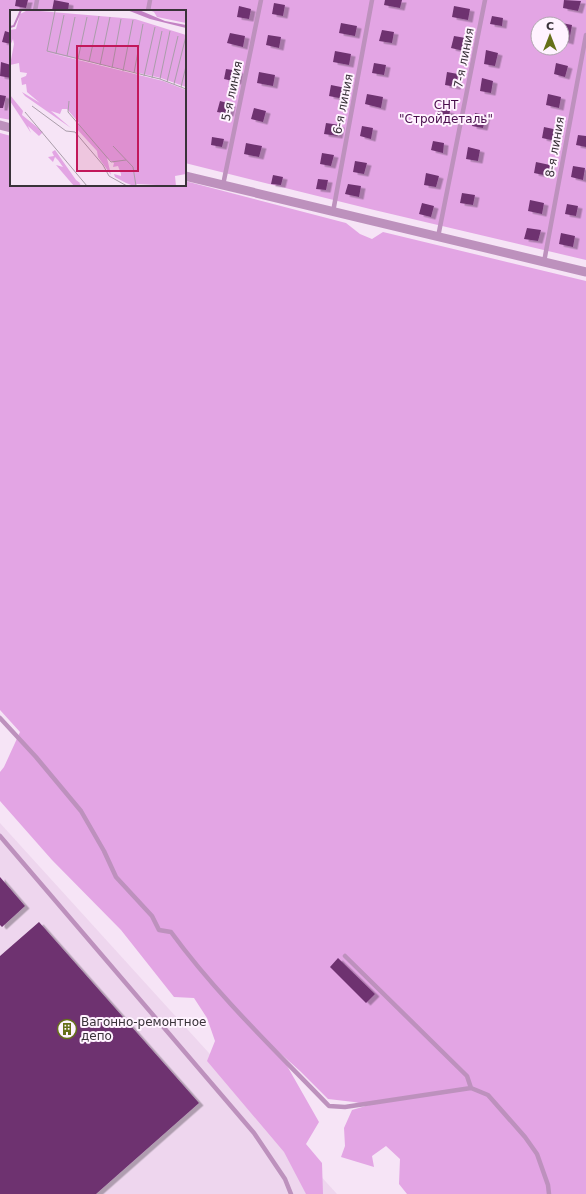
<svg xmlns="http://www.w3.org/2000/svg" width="586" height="1194" font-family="'DejaVu Sans',sans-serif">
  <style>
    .built { fill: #eed6ee }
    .green { fill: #e3a5e4; fill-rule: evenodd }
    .building { fill: #6e3370; filter: url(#shadow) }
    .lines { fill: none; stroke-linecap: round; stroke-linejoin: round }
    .service { stroke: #bd91bd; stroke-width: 4.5 }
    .minor { stroke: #bd91bd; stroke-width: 9 }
    .labels { text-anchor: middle; stroke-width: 4; stroke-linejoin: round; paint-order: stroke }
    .street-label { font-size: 12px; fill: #393239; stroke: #fff3ff }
    .park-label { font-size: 12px; fill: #490d4c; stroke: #fff3ff }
    .poi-label { font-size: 12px; fill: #393239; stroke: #fff3ff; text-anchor: start }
    .inset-river { fill: none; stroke: #c382c4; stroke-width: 2 }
    .inset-road { fill: none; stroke: #aa9daa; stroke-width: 1 }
    .view { fill: #c2185b; fill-opacity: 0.15; stroke: #c2185b; stroke-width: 2 }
    .inset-edge { fill: none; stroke: #393239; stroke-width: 2 }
  </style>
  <defs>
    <filter id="shadow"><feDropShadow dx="4.5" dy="2.5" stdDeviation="0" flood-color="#0004"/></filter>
  </defs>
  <rect width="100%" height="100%" fill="#f6e4f6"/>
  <!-- built -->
  <path class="built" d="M0 823 337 1194H0Z"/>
  <!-- green -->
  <path class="green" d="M0 0H586V260L370 209 185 163V11H11V120L0 118ZM538 24H562V48H538Z
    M0 133 11 136V185H185V181L346 223 360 234 372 239 383 232 586 281V1194H407L399 1184 400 1159 386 1146 372 1156 374 1167 341 1157 345 1146 344 1128 352 1110 369 1105 354 1102 328 1099 300 1071 270 1044 286 1064 319 1122 306 1144 322 1163 323 1194H306L284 1152 207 1061 215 1041 207 1018 194 998 174 997 121 930 52 860 0 801V772L4 767 20 732 0 710Z"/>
  <!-- building -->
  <path class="building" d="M16 0H28L26 8 15 6Z
    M54 0 69 3 68 11H52Z
    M385 0H402L400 8 384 5Z
    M564 0 581 1 578 11 563 8Z
    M274 3 285 5 283 16 272 14Z
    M239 6 251 9 249 19 237 17Z
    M454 6 470 9 468 20 452 17Z
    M492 16 503 18 502 26 490 24Z
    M341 23 357 26 355 36 339 33Z
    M562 23 572 25 569 42 562 40Z
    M382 30 394 32 392 43 379 41Z
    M5 31 11 33V44L2 42Z
    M230 33 245 36 243 47 227 43Z
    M268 35 281 37 279 48 266 45Z
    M454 36 466 38 464 51 451 48Z
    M486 50 498 53 495 66 484 64Z
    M335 51 351 54 349 65 333 62Z
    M1 62 11 65V78L0 76Z
    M374 63 386 65 384 75 372 73Z
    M556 63 568 66 565 77 554 74Z
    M226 69 239 71 237 82 224 79Z
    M259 72 275 75 273 86 257 83Z
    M447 72 458 74 456 87 445 85Z
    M482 78 493 81 491 93 480 91Z
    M331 85 346 88 344 99 329 96Z
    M367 94 383 97 381 108 365 104Z
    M548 94 561 97 559 108 546 105Z
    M0 95 6 96 3 108H0Z
    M220 101 231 104 229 114 217 112Z
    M254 108 266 111 263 122 251 119Z
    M438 109 450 111 448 122 436 119Z
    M475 113 486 115 483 128 472 126Z
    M326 123 340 125 338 136 324 134Z
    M362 126 373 128 371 139 360 136Z
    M544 127 558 130 556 141 542 138Z
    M578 135 586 136V147L576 145Z
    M212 137 224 139 222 147 211 145Z
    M433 141 444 143 443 153 431 150Z
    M246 143 262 146 259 157 244 154Z
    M468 147 480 150 478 161 466 159Z
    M322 153 334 155 331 166 320 164Z
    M355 161 367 163 364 174 353 172Z
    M536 162 550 165 548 176 534 173Z
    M573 166 585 168 583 180 571 177Z
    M426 173 439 176 436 187 424 185Z
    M273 175 283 177 281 185 271 184Z
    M318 179 328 180 326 190 316 189Z
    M348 184 361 186 359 197 345 194Z
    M462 193 475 195 473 205 460 203Z
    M530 200 544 203 542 214 528 211Z
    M422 203 434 206 431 217 419 214Z
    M567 204 578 206 576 216 565 214Z
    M527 228 541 230 538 241 524 239Z
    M561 233 575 236 573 247 559 244Z
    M0 877 25 906 2 927 0 925Z
    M39 922 199 1103 96 1194H0V956Z
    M338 958 375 994 366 1003 330 967Z"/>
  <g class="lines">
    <!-- service -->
    <path class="service" d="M35 11 37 0
      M148 11 150 0
      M223 185 261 0
      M333 212 372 0
      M438 237 485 0
      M544 262 586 35
      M0 718 36 757 81 811 104 851 116 877 152 916 159 930 171 932C217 995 275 1050 329 1106L345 1107 471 1088 488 1095 525 1137 537 1154 548 1185 549 1194
      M0 836 254 1133 285 1179 291 1194
      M345 956 467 1076 471 1088"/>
    <!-- minor -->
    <path class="minor" d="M0 125 11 128
      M185 176 586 272"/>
  </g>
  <!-- icons -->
  <defs>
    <symbol id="building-ring" viewBox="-11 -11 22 22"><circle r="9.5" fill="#fff3ff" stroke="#667019" stroke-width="1.5"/><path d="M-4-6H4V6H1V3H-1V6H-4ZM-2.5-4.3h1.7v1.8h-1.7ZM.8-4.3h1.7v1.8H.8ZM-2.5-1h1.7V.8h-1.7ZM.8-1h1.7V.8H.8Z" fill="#667019"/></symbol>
  </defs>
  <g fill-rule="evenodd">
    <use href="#building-ring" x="56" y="1018" width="22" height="22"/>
  </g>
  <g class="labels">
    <!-- street labels -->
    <g class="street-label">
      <text transform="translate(464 58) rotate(-79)" y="4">7-я линия</text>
      <text transform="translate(232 91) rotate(-78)" y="4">5-я линия</text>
      <text transform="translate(343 104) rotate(-79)" y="4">6-я линия</text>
      <text transform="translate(555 147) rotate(-80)" y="4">8-я линия</text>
    </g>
    <!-- park labels -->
    <g class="park-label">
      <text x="446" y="109">СНТ<tspan x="446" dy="14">"Стройдеталь"</tspan></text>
    </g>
    <!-- poi labels -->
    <g class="poi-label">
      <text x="81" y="1026">Вагонно-ремонтное<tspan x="81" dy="14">депо</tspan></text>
    </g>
  </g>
  <!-- overview -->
  <g transform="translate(10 10)">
    <rect width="176" height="176" fill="#f6e4f6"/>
    <path d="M18 0 125 9 176 25V77L151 68 36 42 153 71 176 80V164L165 166 166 176 127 174 124 176 116 173 105 167 104 164 111 166V164L108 156 103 157 104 153 97 148 101 165 88 147 87 141 66 118 69 113 57 99H52L50 104 41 101 61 118 15 86 12 82 30 93 17 82 16 74 12 75 11 68 16 66 17 63 10 62 9 53 0 55 4 34 3 29 0 36V20L6 19 10 4ZM139 0H176V13L147 7 144 2ZM0 85 13 101 12 105 33 122 29 126 18 116 21 123 0 91ZM45 140 66 170 74 176 69 172 71 176H64L46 155 53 157 48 150 45 147 43 152 38 147 44 146 42 142Z" fill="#e3a5e4"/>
    <path d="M117 0H129L155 11 176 15V18L140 9Z" fill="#c382c4"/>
    <path class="inset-river" d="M0 17 4 16 11 0"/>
    <path class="inset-road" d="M45 1 37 41 150 69 176 79M46 44 54 5M57 46 65 7M68 49 77 7M79 52 89 6M90 55 100 7M102 58 111 9M113 61 123 10M124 63 133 14M134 66 145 17M142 68 152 21M150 69 160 21M157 72 168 26M164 74 176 26M171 77 176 56M59 91 58 102 101 152 116 150M22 96 56 121 65 122 93 155 99 166 117 176M15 102 77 176M103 136 123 157 126 176"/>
    <path class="view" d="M67 36H128V161H67Z"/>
    <rect width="176" height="176" class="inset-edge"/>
  </g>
  <!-- north arrow -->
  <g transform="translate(550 36)"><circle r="19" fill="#fff3ff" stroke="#b0a6b0"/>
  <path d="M0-3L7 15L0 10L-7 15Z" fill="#667019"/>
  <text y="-6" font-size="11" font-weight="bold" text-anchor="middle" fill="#393239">С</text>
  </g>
</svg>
